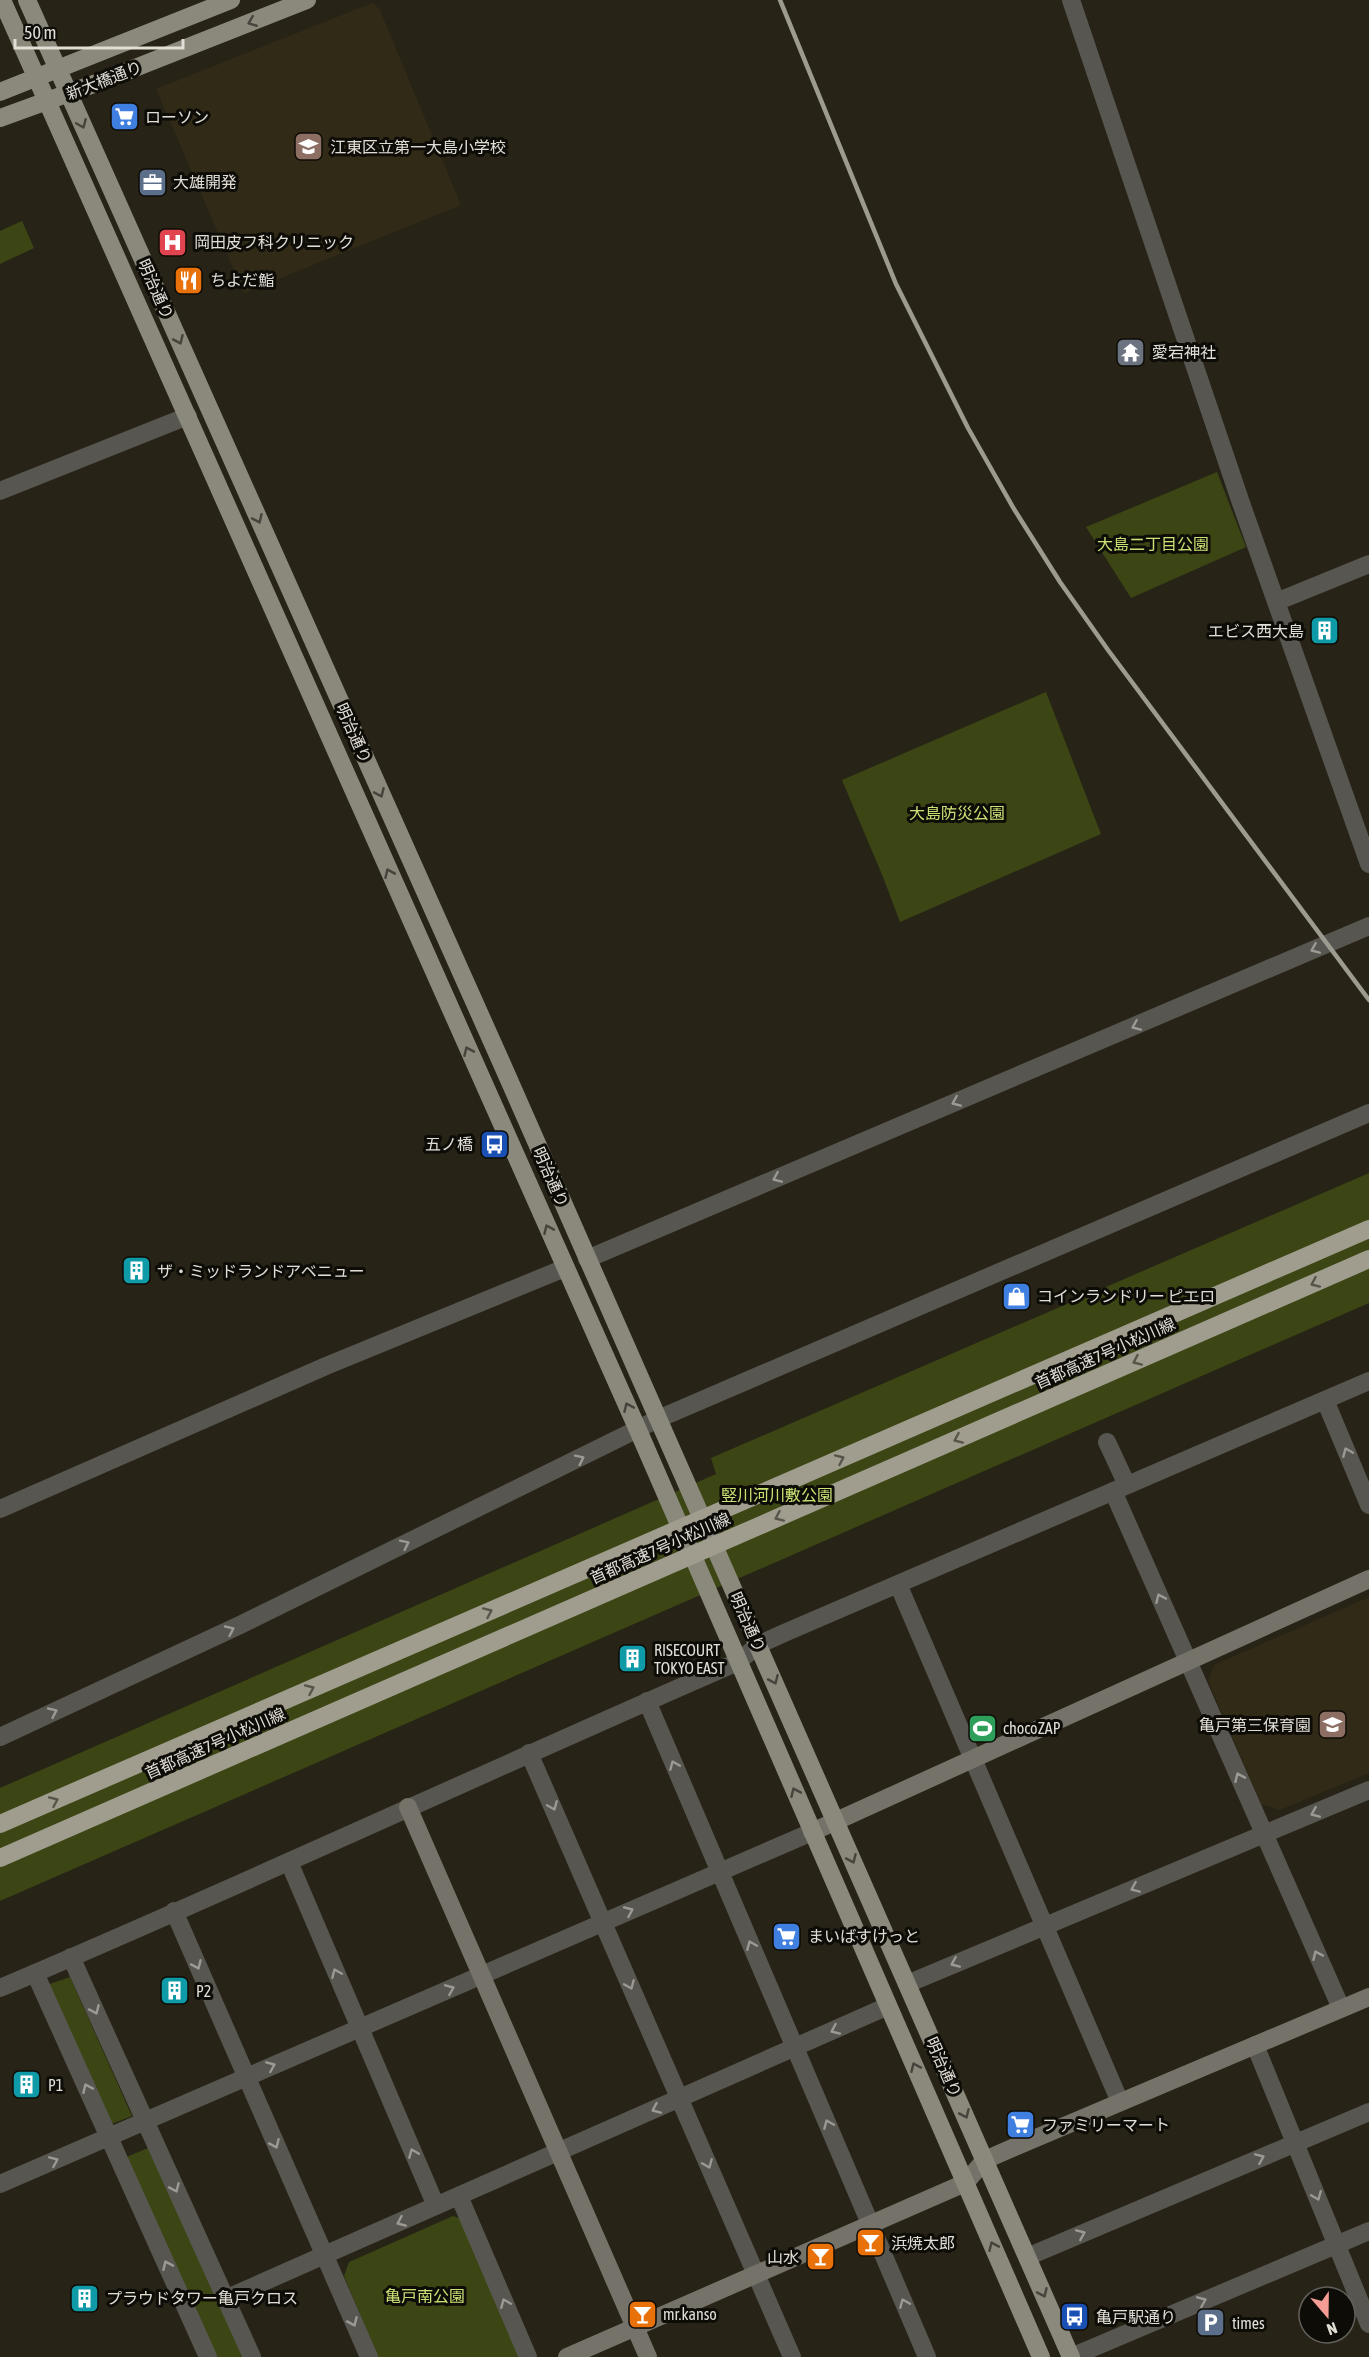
<svg xmlns="http://www.w3.org/2000/svg" width="1369" height="2357" font-family="'Asap Condensed','Noto Sans JP',sans-serif">
  <style>
    .built { fill: #312a17 }
    .green { fill: #3c4614 }
    .lines { fill: none; stroke-linecap: round; stroke-linejoin: round }
    .street { stroke: #575650; stroke-width: 18 }
    .secondary { stroke: #757369; stroke-width: 18 }
    .primary { stroke: #8b897c; stroke-width: 18 }
    .rail { stroke: #9d9a90; stroke-width: 4.5 }
    .highway-bridge { stroke: #a09d8e; stroke-width: 18 }
    .oneway { stroke: #46443c }
    .oneway2 { stroke: #9c9a93 }
    .oneway3 { stroke: #57544a }
    .labels { text-anchor: middle; stroke-width: 6; stroke-linejoin: round; paint-order: stroke }
    .street-label { font-size: 16px; fill: #e1ded6; stroke: #0e0c07 }
    .poi-label { font-size: 16px; fill: #e1ded6; stroke: #0e0c07; text-anchor: start }
    .park-label { font-size: 16px; fill: #cae174; stroke: #0e0c07 }
  </style>
  <rect width="100%" height="100%" fill="#272316"/>
  <!-- built -->
  <path class="built" d="M372 3 379 8 461 205 244 293 156 89Z
    M1369 1597V1773L1280 1810 1261 1804 1208 1681 1214 1665Z"/>
  <!-- green -->
  <path class="green" d="M22 221 34 248 0 264V231Z
    M1217 472 1246 547 1131 598 1086 527Z
    M1046 692 1101 834 900 922 883 877 842 780Z
    M1369 1173V1303L0 1901V1788L716 1474 711 1458Z
    M70 1977 132 2116 109 2125 44 1986Z
    M148 2148 244 2357H215L124 2158Z
    M453 2216 462 2219 519 2357H378L344 2276 349 2262Z"/>
  <g class="lines">
    <!-- street -->
    <path class="street" d="M1071 0 1241 503 1369 864
      M0 491 188 416
      M1276 602 1369 564
      M587 1259 1369 926
      M1325 1400 1369 1505
      M1107 1442 1127 1485
      M1113 1491 1341 2008
      M0 1509 326 1366 565 1268
      M898 1584 1120 2102
      M647 1701 927 2357
      M0 1737 240 1625 658 1419 1369 1113
      M529 1753 792 2357
      M289 1862 436 2206
      M174 1911 369 2357
      M71 1957 252 2357
      M35 1973 208 2357
      M907 1984 1369 1790
      M0 1988C248 1883 491 1769 738 1662L758 1645 782 1634 1369 1381
      M1255 2045 1369 2324
      M0 2184 812 1832
      M459 2196 528 2357
      M1027 2257 1369 2112
      M225 2299 888 2006
      M1071 2357 1369 2231"/>
    <!-- secondary -->
    <path class="secondary" d="M408 1807 648 2357
      M812 1832 1369 1579
      M567 2357 965 2183 985 2160 1010 2149 1369 1997"/>
    <!-- primary -->
    <path class="primary" d="M2 0 638 1430 1041 2357
      M27 0 502 1064 1071 2357
      M0 92 231 0
      M0 118 102 81 307 0"/>
    <!-- rail -->
    <path class="rail" d="M780 0 896 284 968 428 1014 509 1060 582 1108 650 1369 1000"/>
    <!-- highway-bridge -->
    <path class="highway-bridge" d="M0 1824 1369 1229
      M0 1858 1369 1259"/>
  </g>
  <!-- one-way arrows -->
  <defs><path id="oneway-chevron" d="M-2-3.5L2.5 0L-2 3.5" fill="none" stroke-width="1.6" stroke-linecap="round" stroke-linejoin="round" transform="scale(1.5)"/></defs>
  <g class="oneway">
    <use href="#oneway-chevron" transform="translate(252 22) rotate(158)"/>
    <use href="#oneway-chevron" transform="translate(82 124) rotate(67)"/>
    <use href="#oneway-chevron" transform="translate(179 340) rotate(66)"/>
    <use href="#oneway-chevron" transform="translate(258 519) rotate(66)"/>
    <use href="#oneway-chevron" transform="translate(380 793) rotate(66)"/>
    <use href="#oneway-chevron" transform="translate(389 873) rotate(-114)"/>
    <use href="#oneway-chevron" transform="translate(468 1051) rotate(-114)"/>
    <use href="#oneway-chevron" transform="translate(548 1229) rotate(-114)"/>
    <use href="#oneway-chevron" transform="translate(628 1407) rotate(-114)"/>
    <use href="#oneway-chevron" transform="translate(774 1680) rotate(66)"/>
    <use href="#oneway-chevron" transform="translate(795 1792) rotate(-114)"/>
    <use href="#oneway-chevron" transform="translate(852 1859) rotate(66)"/>
    <use href="#oneway-chevron" transform="translate(915 2067) rotate(-114)"/>
    <use href="#oneway-chevron" transform="translate(965 2114) rotate(66)"/>
    <use href="#oneway-chevron" transform="translate(993 2246) rotate(-114)"/>
    <use href="#oneway-chevron" transform="translate(1043 2293) rotate(66)"/>
  </g>
  <g class="oneway2">
    <use href="#oneway-chevron" transform="translate(1315 949) rotate(157)"/>
    <use href="#oneway-chevron" transform="translate(1136 1026) rotate(157)"/>
    <use href="#oneway-chevron" transform="translate(956 1102) rotate(157)"/>
    <use href="#oneway-chevron" transform="translate(777 1178) rotate(157)"/>
    <use href="#oneway-chevron" transform="translate(1347 1452) rotate(-113)"/>
    <use href="#oneway-chevron" transform="translate(580 1459) rotate(-26)"/>
    <use href="#oneway-chevron" transform="translate(405 1544) rotate(-26)"/>
    <use href="#oneway-chevron" transform="translate(1160 1598) rotate(-114)"/>
    <use href="#oneway-chevron" transform="translate(230 1630) rotate(-25)"/>
    <use href="#oneway-chevron" transform="translate(53 1712) rotate(-25)"/>
    <use href="#oneway-chevron" transform="translate(674 1765) rotate(-113)"/>
    <use href="#oneway-chevron" transform="translate(1239 1777) rotate(-114)"/>
    <use href="#oneway-chevron" transform="translate(553 1806) rotate(67)"/>
    <use href="#oneway-chevron" transform="translate(1315 1813) rotate(157)"/>
    <use href="#oneway-chevron" transform="translate(1135 1888) rotate(157)"/>
    <use href="#oneway-chevron" transform="translate(629 1911) rotate(-24)"/>
    <use href="#oneway-chevron" transform="translate(751 1945) rotate(-113)"/>
    <use href="#oneway-chevron" transform="translate(1317 1955) rotate(-114)"/>
    <use href="#oneway-chevron" transform="translate(955 1963) rotate(157)"/>
    <use href="#oneway-chevron" transform="translate(197 1965) rotate(66)"/>
    <use href="#oneway-chevron" transform="translate(336 1973) rotate(-113)"/>
    <use href="#oneway-chevron" transform="translate(630 1985) rotate(67)"/>
    <use href="#oneway-chevron" transform="translate(450 1989) rotate(-23)"/>
    <use href="#oneway-chevron" transform="translate(95 2010) rotate(66)"/>
    <use href="#oneway-chevron" transform="translate(835 2030) rotate(156)"/>
    <use href="#oneway-chevron" transform="translate(271 2066) rotate(-23)"/>
    <use href="#oneway-chevron" transform="translate(87 2088) rotate(-114)"/>
    <use href="#oneway-chevron" transform="translate(656 2109) rotate(156)"/>
    <use href="#oneway-chevron" transform="translate(828 2124) rotate(-113)"/>
    <use href="#oneway-chevron" transform="translate(275 2144) rotate(66)"/>
    <use href="#oneway-chevron" transform="translate(413 2153) rotate(-113)"/>
    <use href="#oneway-chevron" transform="translate(1260 2158) rotate(-23)"/>
    <use href="#oneway-chevron" transform="translate(54 2161) rotate(-23)"/>
    <use href="#oneway-chevron" transform="translate(708 2164) rotate(67)"/>
    <use href="#oneway-chevron" transform="translate(175 2188) rotate(66)"/>
    <use href="#oneway-chevron" transform="translate(1317 2196) rotate(68)"/>
    <use href="#oneway-chevron" transform="translate(401 2222) rotate(156)"/>
    <use href="#oneway-chevron" transform="translate(1081 2234) rotate(-23)"/>
    <use href="#oneway-chevron" transform="translate(167 2265) rotate(-114)"/>
    <use href="#oneway-chevron" transform="translate(1202 2301) rotate(-23)"/>
    <use href="#oneway-chevron" transform="translate(505 2303) rotate(-113)"/>
    <use href="#oneway-chevron" transform="translate(904 2303) rotate(-113)"/>
    <use href="#oneway-chevron" transform="translate(353 2322) rotate(66)"/>
  </g>
  <g class="oneway3">
    <use href="#oneway-chevron" transform="translate(1315 1283) rotate(156)"/>
    <use href="#oneway-chevron" transform="translate(1137 1361) rotate(156)"/>
    <use href="#oneway-chevron" transform="translate(958 1439) rotate(156)"/>
    <use href="#oneway-chevron" transform="translate(840 1459) rotate(-24)"/>
    <use href="#oneway-chevron" transform="translate(779 1517) rotate(156)"/>
    <use href="#oneway-chevron" transform="translate(488 1612) rotate(-24)"/>
    <use href="#oneway-chevron" transform="translate(310 1689) rotate(-24)"/>
    <use href="#oneway-chevron" transform="translate(54 1801) rotate(-24)"/>
  </g>
  <!-- icons -->
  <defs>
    <symbol id="supermarket-square" viewBox="-11 -11 22 22"><rect x="-9" y="-9" width="18" height="18" rx="4" fill="#3f7fe0" stroke="#0e0c07"/><path d="M-6-5.5h2.5l.6 2H6L4.5 2H-2.5L-4.4-4H-6ZM-1.5 3.2a1.3 1.3 0 1 0 .1 0ZM3 3.2a1.3 1.3 0 1 0 .1 0Z" fill="#fff"/></symbol>
    <symbol id="school-square" viewBox="-11 -11 22 22"><rect x="-9" y="-9" width="18" height="18" rx="4" fill="#8d6e63" stroke="#0e0c07"/><path d="M0-5L7-2L0 1L-7-2ZM-4 1L0 2.5L4 1V4Q0 6-4 4Z" fill="#fff"/></symbol>
    <symbol id="office-square" viewBox="-11 -11 22 22"><rect x="-9" y="-9" width="18" height="18" rx="4" fill="#5c6f8a" stroke="#0e0c07"/><path d="M-6-3h4V-5.5h4V-3h4V5H-6ZM-1-4.5V-3h2v-1.5ZM-6 0V1H6V0Z" fill="#fff"/></symbol>
    <symbol id="hospital-square" viewBox="-11 -11 22 22"><rect x="-9" y="-9" width="18" height="18" rx="4" fill="#e0444e" stroke="#0e0c07"/><path d="M-5-5h3v3.5h4V-5h3V5h-3V1.5h-4V5h-3Z" fill="#fff"/></symbol>
    <symbol id="restaurant-square" viewBox="-11 -11 22 22"><rect x="-9" y="-9" width="18" height="18" rx="4" fill="#e8710a" stroke="#0e0c07"/><path d="M-5-6h1v4h1v-4h1v4h1v-4h1v5L-1.5 .5V6h-2V.5L-5-1ZM5-6V6H3V1.5H1.5Q1.5-4 5-6Z" fill="#fff"/></symbol>
    <symbol id="temple-square" viewBox="-11 -11 22 22"><rect x="-9" y="-9" width="18" height="18" rx="4" fill="#6b7280" stroke="#0e0c07"/><path d="M0-6L5-2H3V0L6.5 2.5H4V6H1.5V3h-3V6H-4V2.5H-6.5L-3 0V-2H-5Z" fill="#fff"/></symbol>
    <symbol id="building-square" viewBox="-11 -11 22 22"><rect x="-9" y="-9" width="18" height="18" rx="4" fill="#0f9aa8" stroke="#0e0c07"/><path d="M-4-6H4V6H1V3H-1V6H-4ZM-2.5-4.3h1.7v1.8h-1.7ZM.8-4.3h1.7v1.8H.8ZM-2.5-1h1.7V.8h-1.7ZM.8-1h1.7V.8H.8Z" fill="#fff"/></symbol>
    <symbol id="bus-square" viewBox="-11 -11 22 22"><rect x="-9" y="-9" width="18" height="18" rx="4" fill="#1a4fb4" stroke="#0e0c07"/><path d="M-5-6H5V4H4V6H2V4H-2V6H-4V4H-5ZM-3.5-4V0h7V-4ZM-3.5 1.2v1.5H-2V1.2ZM2 1.2v1.5H3.5V1.2Z" fill="#fff"/></symbol>
    <symbol id="shop-square" viewBox="-11 -11 22 22"><rect x="-9" y="-9" width="18" height="18" rx="4" fill="#3f7fe0" stroke="#0e0c07"/><path d="M-5-2.5h2.3a2.7 3.5 0 0 1 5.4 0H5L5.5 6h-11ZM-1.5-2.5h3a1.5 2.3 0 0 0-3 0Z" fill="#fff"/></symbol>
    <symbol id="stadium-square" viewBox="-11 -11 22 22"><rect x="-9" y="-9" width="18" height="18" rx="4" fill="#2e9e5b" stroke="#0e0c07"/><path d="M0-5a6.5 5 0 1 0 0 10a6.5 5 0 1 0 0-10ZM-3.5-1.8h7v3.6h-7Z" fill="#fff"/></symbol>
    <symbol id="bar-square" viewBox="-11 -11 22 22"><rect x="-9" y="-9" width="18" height="18" rx="4" fill="#e8710a" stroke="#0e0c07"/><path d="M-6-5H6L.8 .8V4.5H3.5V6h-7V4.5H-.8V.8Z" fill="#fff"/></symbol>
    <symbol id="parking-square" viewBox="-11 -11 22 22"><rect x="-9" y="-9" width="18" height="18" rx="4" fill="#5c6f8a" stroke="#0e0c07"/><path d="M-3.5-5.5H1a3.5 3.5 0 0 1 0 7H-1V5.5H-3.5ZM-1-3.4V-.6H.8a1.4 1.4 0 0 0 0-2.8Z" fill="#fff"/></symbol>
  </defs>
  <g fill-rule="evenodd">
    <use href="#supermarket-square" x="108" y="100" width="33" height="33"/>
    <use href="#school-square" x="292" y="130" width="33" height="33"/>
    <use href="#office-square" x="136" y="166" width="33" height="33"/>
    <use href="#hospital-square" x="156" y="226" width="33" height="33"/>
    <use href="#restaurant-square" x="172" y="264" width="33" height="33"/>
    <use href="#temple-square" x="1114" y="336" width="33" height="33"/>
    <use href="#building-square" x="1308" y="614" width="33" height="33"/>
    <use href="#bus-square" x="478" y="1128" width="33" height="33"/>
    <use href="#building-square" x="120" y="1254" width="33" height="33"/>
    <use href="#shop-square" x="1000" y="1280" width="33" height="33"/>
    <use href="#building-square" x="616" y="1642" width="33" height="33"/>
    <use href="#school-square" x="1316" y="1708" width="33" height="33"/>
    <use href="#stadium-square" x="966" y="1712" width="33" height="33"/>
    <use href="#supermarket-square" x="770" y="1920" width="33" height="33"/>
    <use href="#building-square" x="158" y="1974" width="33" height="33"/>
    <use href="#building-square" x="10" y="2068" width="33" height="33"/>
    <use href="#supermarket-square" x="1004" y="2108" width="33" height="33"/>
    <use href="#bar-square" x="854" y="2226" width="33" height="33"/>
    <use href="#bar-square" x="804" y="2240" width="33" height="33"/>
    <use href="#building-square" x="68" y="2282" width="33" height="33"/>
    <use href="#bar-square" x="626" y="2298" width="33" height="33"/>
    <use href="#bus-square" x="1058" y="2300" width="33" height="33"/>
    <use href="#parking-square" x="1194" y="2306" width="33" height="33"/>
  </g>
  <g class="labels">
    <!-- street labels -->
    <g class="street-label">
      <text transform="translate(104 80) rotate(-21)" y="6">新大橋通り</text>
      <text transform="translate(156 289) rotate(66)" y="6">明治通り</text>
      <text transform="translate(354 733) rotate(66)" y="6">明治通り</text>
      <text transform="translate(551 1177) rotate(66)" y="6">明治通り</text>
      <text transform="translate(1105 1353) rotate(-24)" y="6">首都高速7号小松川線</text>
      <text transform="translate(660 1548) rotate(-24)" y="6">首都高速7号小松川線</text>
      <text transform="translate(748 1622) rotate(66)" y="6">明治通り</text>
      <text transform="translate(215 1743) rotate(-24)" y="6">首都高速7号小松川線</text>
      <text transform="translate(944 2067) rotate(66)" y="6">明治通り</text>
    </g>
    <!-- poi labels -->
    <g class="poi-label">
      <text x="145" y="123">ローソン</text>
      <text x="330" y="153">江東区立第一大島小学校</text>
      <text x="173" y="188">大雄開発</text>
      <text x="194" y="248">岡田皮フ科クリニック</text>
      <text x="210" y="286">ちよだ鮨</text>
      <text x="1152" y="358">愛宕神社</text>
      <text x="1304" y="637" text-anchor="end">エビス西大島</text>
      <text x="473" y="1150" text-anchor="end">五ノ橋</text>
      <text x="157" y="1277">ザ・ミッドランドアベニュー</text>
      <text x="1037" y="1302">コインランドリー ピエロ</text>
      <text x="654" y="1656">RISECOURT<tspan x="654" dy="18">TOKYO EAST</tspan></text>
      <text x="1311" y="1731" text-anchor="end">亀戸第三保育園</text>
      <text x="1003" y="1734">chocoZAP</text>
      <text x="808" y="1942">まいばすけっと</text>
      <text x="196" y="1997">P2</text>
      <text x="48" y="2091">P1</text>
      <text x="1042" y="2131">ファミリーマート</text>
      <text x="891" y="2249">浜焼太郎</text>
      <text x="799" y="2263" text-anchor="end">山水</text>
      <text x="106" y="2304">プラウドタワー亀戸クロス</text>
      <text x="663" y="2320">mr.kanso</text>
      <text x="1096" y="2323">亀戸駅通り</text>
      <text x="1232" y="2329">times</text>
    </g>
    <!-- park labels -->
    <g class="park-label">
      <text x="1153" y="550">大島二丁目公園</text>
      <text x="957" y="819">大島防災公園</text>
      <text x="777" y="1501">竪川河川敷公園</text>
      <text x="425" y="2302">亀戸南公園</text>
    </g>
  </g>
  <!-- north arrow -->
  <g transform="translate(1327 2315) rotate(160)"><circle r="28" fill="#0e0c07" stroke="#62605a" stroke-width="1.5"/>
  <path d="M0-4.5L10 22L0 15L-10 22Z" fill="#f59c95"/>
  <text y="-9" font-size="16" font-weight="bold" text-anchor="middle" fill="#e1ded6">N</text>
  </g>
  <!-- scale -->
  <path d="M15 39v9h168v-9" fill="none" stroke="#e1ded6" stroke-width="3"/>
  <text x="24" y="39" font-size="18" fill="#e1ded6" stroke="#0e0c07" stroke-width="4.5" paint-order="stroke">50 m</text>
</svg>
